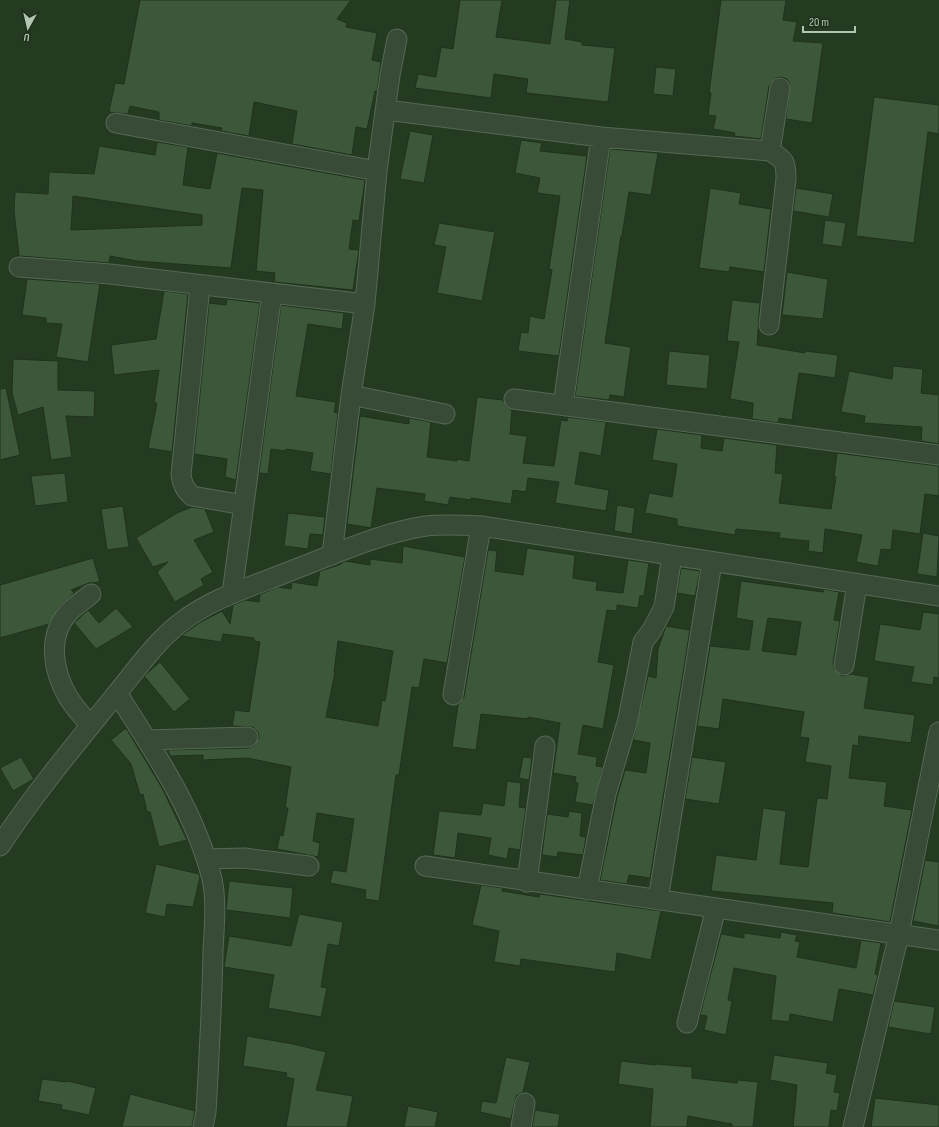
<svg xmlns="http://www.w3.org/2000/svg" width="939" height="1127" font-family="'Sofia Sans Condensed',sans-serif">
  <style>
    .building { fill: #3c5739; stroke: #1f321d; fill-rule: evenodd }
    .lines { fill: none; stroke-linecap: round; stroke-linejoin: round }
    .minor-casing { stroke: #556954; stroke-width: 21 }
    .minor { stroke: #374b36; stroke-width: 19 }
  </style>
  <rect width="100%" height="100%" fill="#243b22"/>
  <!-- building -->
  <path class="building" d="M140 0H351L337 19 347 23 346 27 377 33 372 60 381 62 377 92 375 91 367 129 356 127 352 155 292 144 297 111 254 102 249 136 221 131 222 128 192 123V126L159 120V112L130 106 128 114 109 112 115 83 124 84Z
    M460 0H502L496 37 550 44 556 0H570L565 39 582 42V45L615 48 608 102 526 93 528 79 494 74 491 98 415 88 418 74 436 77 441 47 453 49Z
    M721 0H786L783 20 797 22 793 41 823 43 812 123 786 119 790 84 787 79 781 77 776 78 769 86 761 139 734 136 735 133 713 129 716 116 708 115 711 93H709Z
    M656 67 676 69 673 96 653 94Z
    M874 97 939 105V134L928 132 914 243 856 236Z
    M410 131 433 135 424 183 400 179Z
    M521 140 542 143 540 151 587 156 559 356 518 351 521 332 528 333 530 316 544 319 552 270 549 269 560 196 537 193 540 178 515 173Z
    M157 142 188 147 183 185 210 189 217 153 365 180 359 221 353 220 349 249 359 250 353 290 274 282 275 273 256 271 263 190 242 188 231 268 137 261 110 256 109 263 19 256 14 211 15 192 48 194 49 172 94 174 99 146 155 155ZM73 196 202 215V225L71 230Z
    M610 149 658 153 651 195 629 192 622 236H621L605 343 631 347 624 397 610 395 609 400 575 396Z
    M710 188 741 193 739 204 771 209 764 272 730 267 729 272 699 268Z
    M796 188 833 194 829 217 793 211Z
    M825 220 846 223 842 247 822 244Z
    M439 223 495 232 482 301 437 293 446 247 434 245Z
    M787 272 828 279 823 319 782 315Z
    M27 279 100 284 88 362 56 357 62 324 46 323V318L22 315Z
    M164 291 188 294 172 452 148 448 157 403H154L159 370 114 375 111 345 156 339Z
    M227 299 260 303 236 480 225 477 227 459 194 454 209 303 226 305Z
    M732 300 760 303 757 345 805 353V351L838 355 835 378 799 373 792 420 779 418 778 423 752 419 753 403 730 399 739 342 727 341Z
    M281 305 344 313 342 329 308 324 296 396 336 402 334 412 338 413 331 474 310 471 313 453 286 449 285 451 271 449 268 474 259 473Z
    M669 351 710 355 707 389 666 385Z
    M13 359 58 361V390L95 391 94 417 66 416 72 457 51 460 43 407 18 415 12 393Z
    M893 366 923 369 921 393 939 395V444L921 441 922 427 864 423 865 416 841 412 849 371 892 379Z
    M6 388 20 455 0 460V389Z
    M477 397 503 400 507 407 512 410 510 434 527 436 523 463 554 466 561 420 567 421 568 417 606 422 601 456 580 452 575 484 609 490 606 511 555 503 559 482 528 478 526 492 513 490 511 504 471 498V500L450 497 448 505 424 501 425 494 377 488 371 528 347 524 360 416 409 424V418L431 422 427 457 457 461V459L469 461Z
    M657 429 702 435 701 448 722 451 724 438 777 445 775 473 783 474 779 503 831 509 836 477H834L837 453 939 466V496L925 494 920 534 893 530 891 550 881 549 878 566 856 562 862 535 825 529 823 553 808 551 809 541 779 538 780 533 736 529 735 535 677 526V519L645 513 649 493 672 497 677 464 652 460Z
    M65 473 68 502 35 506 31 476Z
    M617 505 635 508 632 534 614 531Z
    M123 506 129 547 107 550 101 509Z
    M192 507 205 509 214 532 194 540 213 572 201 579 204 585 175 602 157 572 168 562 153 567 136 538 177 513Z
    M288 513 325 517 323 535 310 534 308 549 284 546Z
    M923 533 939 536 937 577 917 574Z
    M403 546 465 557 447 663 424 659 419 688 412 687 399 775H396L379 901 365 899 366 890 330 883 333 870 346 872 354 819 317 813 313 841 320 843 318 857 277 849 280 835 283 836 288 808H285L291 767 247 758 203 760V755L170 756 168 750 248 748 254 746 259 737 258 732 253 727 232 726 235 710 249 712 260 642 254 641V638L223 634 221 642 181 636 199 623 222 611 230 624 233 605 245 600 259 602 260 594 278 587 291 589 292 582 317 586 320 571 339 565 345 561 370 565V559L402 563ZM338 641 393 651 385 701 382 700 378 726 326 717 335 672H334Z
    M527 548 575 555 573 578 597 582 596 590 623 593 628 560 649 563 644 596H640L638 608 617 605V611L607 610 598 662 614 665 603 729 583 725 578 754 597 757 596 766 603 767 593 805 575 802 578 783 575 782 576 777 553 773 560 723 528 717V719L481 714 476 750 452 747 458 705 464 697 488 550 497 551 495 571 523 575Z
    M93 558 100 582 89 583 71 590 74 593 60 606 49 624 0 638V585Z
    M681 568 700 571 695 596 677 593Z
    M741 581 823 592 824 589 839 592 834 620 840 621 833 663 834 669 842 676 850 674 869 677 864 708 915 715 911 743 859 736 858 746 853 745 849 778 887 782 884 806 912 810 890 922 832 913 833 903 711 891 716 855 756 860 763 808 786 811 780 864 808 867 817 798 827 799 831 766 805 762 809 738 800 737 804 712 723 699 719 729 697 726 710 646 749 650 753 621 736 618ZM768 618 801 622 796 655 762 651Z
    M116 608 133 627 96 649 74 623 88 610 99 623Z
    M923 612 939 614V678L934 677 933 685 911 682 914 667 874 661 880 624 920 630Z
    M666 626 690 630 650 878 629 875 627 884 600 880 617 797 625 770 646 773 650 743 633 740 648 676 656 678 658 649Z
    M160 662 190 699 174 712 144 676Z
    M126 728 162 788 187 840 159 847 150 812H147L143 794 140 795 131 764 111 740Z
    M21 757 34 779 13 791 0 768Z
    M523 757 532 758 529 780 519 778Z
    M692 757 726 762 719 804 685 799Z
    M507 781 521 783 519 807 526 808 520 850 509 848 507 859 488 855 491 838 458 833 455 858 433 855 439 811 481 815 483 803 504 806Z
    M569 811 582 813 580 836 586 837 583 855 558 852 557 857 542 855 547 814 568 817Z
    M925 860 939 862V926L913 921Z
    M156 864 199 874 200 877 193 907 167 904 165 917 145 913Z
    M229 881 293 888 290 918 226 910Z
    M481 885 503 888 502 891 539 897 540 894 661 911 651 960 617 953 615 972 521 959 520 966 494 962 499 931 472 925Z
    M299 914 343 922 339 946 328 944 321 987 327 988 321 1017 268 1008 274 975 224 967 229 936 291 946Z
    M781 932 797 935 795 941 800 942 797 957 856 968 861 940 881 943 875 974 878 975 873 995 839 989 833 1022 790 1014 789 1022 771 1020 776 976 734 968 728 1000 732 1001 726 1035 704 1030 707 1016 700 1015 721 934 744 938V933L780 938Z
    M894 1001 935 1007 931 1034 888 1027Z
    M247 1036 293 1044 326 1052 316 1090 353 1096 347 1127H286L294 1079 286 1077 287 1073 243 1066Z
    M774 1055 828 1063 826 1073 837 1075 834 1092 840 1093 837 1111 831 1110 829 1127H793L797 1085 770 1080Z
    M506 1057 530 1062 523 1092 516 1096 511 1119 480 1112 482 1101 496 1103Z
    M621 1061 655 1065V1064L692 1067V1078L737 1083 738 1080 758 1082 753 1127H732V1124L688 1116 687 1127H650L653 1089 618 1084Z
    M42 1079 67 1082 68 1081 96 1088 89 1115 61 1109 62 1105 38 1101Z
    M130 1094 195 1111 192 1127H122Z
    M875 1098 939 1105V1127H871Z
    M408 1106 438 1112 435 1127H404Z
    M535 1110 560 1114 558 1127H532Z"/>
  <g class="lines">
    <defs>
      <path id="minor" d="M386 110 601 137 770 151C785 160 786 162 786 179L769 325
        M116 123 377 171
        M770 151 780 88
        M19 267 110 274 365 304
        M200 286 181 475C182 484 185 490 192 496L244 505
        M351 395 445 414
        M514 399 939 455
        M563 405 601 137
        M332 555 351 395 365 304 377 171 390 75 397 39
        M232 594 272 293
        M844 665 857 584
        M117 693C154 751 195 811 212 879 217 902 214 928 213 952 212 1005 209 1059 206 1112L203 1127
        M453 695 481 526
        M90 726C83 716 74 707 68 697 53 671 47 637 68 613 74 606 84 600 91 594
        M147 740 248 737
        M0 846C34 794 74 746 113 698 134 673 154 643 180 623 213 597 254 586 293 570 335 554 380 533 426 526 444 524 463 525 481 526L939 596
        M206 859 244 858 309 866
        M425 866 939 940
        M527 882 545 746
        M587 890 606 794 628 719 643 642 652 630 664 607 672 556
        M658 900 712 562
        M687 1023 716 908
        M521 1127 525 1103
        M853 1127 899 934 939 732"/>
    </defs>
    <!-- minor casing -->
    <use href="#minor" class="minor-casing"/>
    <!-- minor -->
    <use href="#minor" class="minor"/>
  </g>
  <!-- north arrow -->
  <g transform="translate(28 28) rotate(188)" stroke="#1d301b" stroke-width="3" paint-order="stroke">
  <path d="M0-3L7 15L0 10L-7 15Z" fill="#b2c7b1"/>
  <text y="-6" font-size="11" font-weight="bold" text-anchor="middle" fill="#b2c7b1">U</text>
  </g>
  <!-- scale -->
  <path d="M803 26v6h52v-6" fill="none" stroke="#b2c7b1" stroke-width="2"/>
  <text x="809" y="26" font-size="12" fill="#b2c7b1" stroke="#1d301b" stroke-width="3" paint-order="stroke">20 m</text>
</svg>
